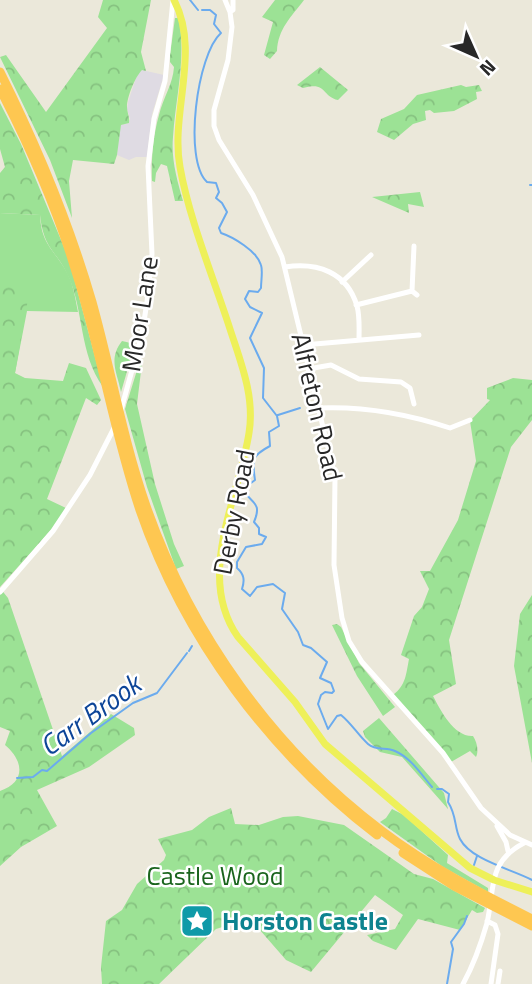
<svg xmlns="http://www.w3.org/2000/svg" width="532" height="984" font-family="'Titillium Web',sans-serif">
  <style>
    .industrial { fill: #dfdbe3 }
    .grass { fill: #9ce295 }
    .forest { fill: url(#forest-crowns) }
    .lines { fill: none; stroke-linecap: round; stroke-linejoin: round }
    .stream { stroke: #6babee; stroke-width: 2 }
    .minor { stroke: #fff; stroke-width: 5 }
    .major { stroke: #eef059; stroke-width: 7 }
    .highway { stroke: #fec751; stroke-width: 9 }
    .labels { text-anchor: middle; stroke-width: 5; stroke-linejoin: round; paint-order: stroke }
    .street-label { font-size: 26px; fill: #282828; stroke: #fff }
    .park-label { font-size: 26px; fill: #19641c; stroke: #fff }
    .culture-label { font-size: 26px; font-weight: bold; fill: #0d838f; stroke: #fff; text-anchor: start }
    .water-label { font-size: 28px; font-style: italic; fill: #0d4598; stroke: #fff }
  </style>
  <defs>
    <pattern id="forest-crowns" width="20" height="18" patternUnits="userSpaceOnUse" patternTransform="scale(1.75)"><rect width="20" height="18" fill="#9ce295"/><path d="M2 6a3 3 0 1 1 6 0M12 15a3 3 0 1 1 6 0" fill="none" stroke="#86c280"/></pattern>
  </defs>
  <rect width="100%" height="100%" fill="#ebe8da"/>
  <!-- industrial -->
  <path class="industrial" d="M142 70 164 75 152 114 147 157H136L129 160 117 155 119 132 121 125 129 123 130 119 127 109 128 102 137 75Z"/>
  <!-- grass -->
  <path class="grass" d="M0 213 40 215C41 242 52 248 65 269 73 282 75 297 78 312L27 311 14 378 0 369Z"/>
  <!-- forest -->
  <path class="forest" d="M103 0H151L141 52 146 71 142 70C135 77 127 97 127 107 127 113 130 117 129 123L121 125 117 155 114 164 73 160 69 181 72 218 50 160 0 57 6 55 46 112 107 28 98 17Z
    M275 0H304C291 17 278 29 277 51L270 59 264 55 273 22 262 17Z
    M175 18H179C186 62 176 94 173 137 171 159 177 180 183 201H175L167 166 161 164 156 173 155 182 152 181C151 160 153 136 159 115 163 98 173 84 174 67L170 62V55Z
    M320 67 348 90 338 100C321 96 327 81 303 88L297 85Z
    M461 85 466 87 479 85 482 91 476 92 477 99 454 111 434 113 430 110 425 111 426 120 413 124 394 140 377 132 381 119 404 109 417 95Z
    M0 103 21 144 69 259 103 387C79 353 84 312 69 278 57 250 44 251 40 215L0 213V173L5 167 0 149Z
    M420 192 424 207 408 204 409 213 372 197Z
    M6 276 30 288 15 373 25 378 63 381 69 363 86 368 101 400 97 405 86 398 47 499 66 508 52 529 0 587V279Z
    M122 341 135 344 121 392C117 372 108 359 122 341Z
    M142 363 137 404 155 484 174 544 184 566 176 569 147 487 125 409 138 367Z
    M513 378 532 380V420L511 447 449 640 456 684 433 696C441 711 454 737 473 736 477 742 479 751 476 757L470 751 451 762 393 695C406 685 406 674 409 659L401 655 414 616 422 607 429 589 420 571H430L458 520 476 461 470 421 490 400 487 399V388Z
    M0 588 8 598 62 756 111 714 134 728 135 735 89 767 37 790 57 826 21 847 0 866V791C26 782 24 761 5 745L10 731 0 727Z
    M532 595V763L514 666 520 614Z
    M337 624 341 627 359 663 395 707 383 716 357 676 332 625Z
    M379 718 444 793 448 809 402 757 380 752 365 737 363 731Z
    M231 808 235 824 259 825 283 817 298 816 344 825 414 874 433 879 485 908 483 912 477 913 472 910 460 930 418 919 396 950 373 941 367 935 395 929 403 915 375 895 311 972 286 960 259 929 245 920 216 929 159 984H102L101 967 106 921 122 910 137 884 164 860 166 855 158 839 192 830 209 817Z
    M392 809 404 815 448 855 447 863 488 888V892L443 867 380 822 386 818Z"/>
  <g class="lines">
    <!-- stream -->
    <path class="stream" d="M190 0 198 10
      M202 10H210L216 15 214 24 221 33C197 54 183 160 207 182L216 183 219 192 216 198 222 203 227 212 219 228 221 233C233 237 257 251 261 265 263 271 261 281 261 288L258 292 249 291 245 299 250 307 262 313 250 338 264 368 263 398 277 416 279 426 269 432 270 446C251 456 252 460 255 480L243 489C250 504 263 501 254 522L259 528V534L266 537 262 544 246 547 237 562V568C244 574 245 580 242 589L250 596 257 587 273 584 285 593 282 609 298 632 303 645 311 648 327 662 320 678 331 683 334 691 332 693 325 692 321 695 318 704 328 729 337 716 341 715C352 724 358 735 368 744 376 751 386 747 395 751 411 758 421 774 432 787
      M530 185H532
      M278 415 300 408
      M189 651 192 646
      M17 778 33 777 42 770 47 771 91 733 133 703 157 693 187 653
      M437 789H442L449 794 448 802C457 816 454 827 460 839 471 860 511 869 532 880
      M474 865 477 856
      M447 984 453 949 451 942 464 924 467 916"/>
    <!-- minor -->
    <path class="minor" d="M225 0 230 12 232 27 228 60 214 110V126L219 140 253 195 282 257 335 477 334 565 342 618 349 641 362 662 443 753 481 808 510 835 532 845
      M230 12 233 10V0
      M285 267C317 262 347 272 357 306 360 317 359 329 359 340
      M342 282 371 255
      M412 291 414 246
      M356 305 412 291 417 295
      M303 345 419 335
      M308 369 331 365 359 379 401 382 410 388 414 404
      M318 408C362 406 408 414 450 428L470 420
      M121 410 142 334 147 302 152 254 148 166 154 119 165 81 173 0
      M0 592 53 531 90 475 115 426
      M497 826 506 842 508 851
      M487 921 495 925 498 934 491 984
      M463 984C474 964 481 944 487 923 495 888 487 862 524 843
      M498 984 500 971"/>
    <!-- major -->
    <path class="major" d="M174 0C201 51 170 113 180 167 189 219 214 279 230 329 241 363 255 397 249 433 239 498 195 576 238 637L295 702 325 744 470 868 494 880 532 892"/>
    <!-- highway -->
    <path class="highway" d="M0 72C37 146 69 223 92 302 111 370 123 440 146 506 191 634 274 750 382 831 428 866 480 893 532 919
      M0 89C38 162 70 241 90 321 107 384 119 448 140 510 184 638 270 753 377 835
      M403 853 454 886 532 926"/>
  </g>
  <!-- icons -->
  <defs>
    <symbol id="sight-square" viewBox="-11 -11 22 22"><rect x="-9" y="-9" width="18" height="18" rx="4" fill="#0f9aa8" stroke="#fff"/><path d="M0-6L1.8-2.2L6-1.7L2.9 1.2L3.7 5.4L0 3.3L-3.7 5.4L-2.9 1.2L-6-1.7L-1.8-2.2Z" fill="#fff"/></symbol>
  </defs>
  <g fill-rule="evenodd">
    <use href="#sight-square" x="178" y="902" width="38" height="38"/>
  </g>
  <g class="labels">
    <!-- street labels -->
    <g class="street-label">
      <text transform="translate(140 314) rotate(-81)" y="9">Moor Lane</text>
      <text transform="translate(317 407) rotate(77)" y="9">Alfreton Road</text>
      <text transform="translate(234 512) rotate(-79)" y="9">Derby Road</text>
    </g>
    <!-- park labels -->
    <g class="park-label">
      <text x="215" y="885">Castle Wood</text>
    </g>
    <!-- culture labels -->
    <g class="culture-label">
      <text x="222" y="930">Horston Castle</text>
    </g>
    <!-- water labels -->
    <g class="water-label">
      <text transform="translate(90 715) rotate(-36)" y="10">Carr Brook</text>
    </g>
  </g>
  <!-- north arrow -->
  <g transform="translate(476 56) rotate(135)" stroke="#ffffff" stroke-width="5" paint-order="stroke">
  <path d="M0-5L12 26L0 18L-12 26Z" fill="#282828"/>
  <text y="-10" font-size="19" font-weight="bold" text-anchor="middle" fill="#282828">N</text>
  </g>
</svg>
